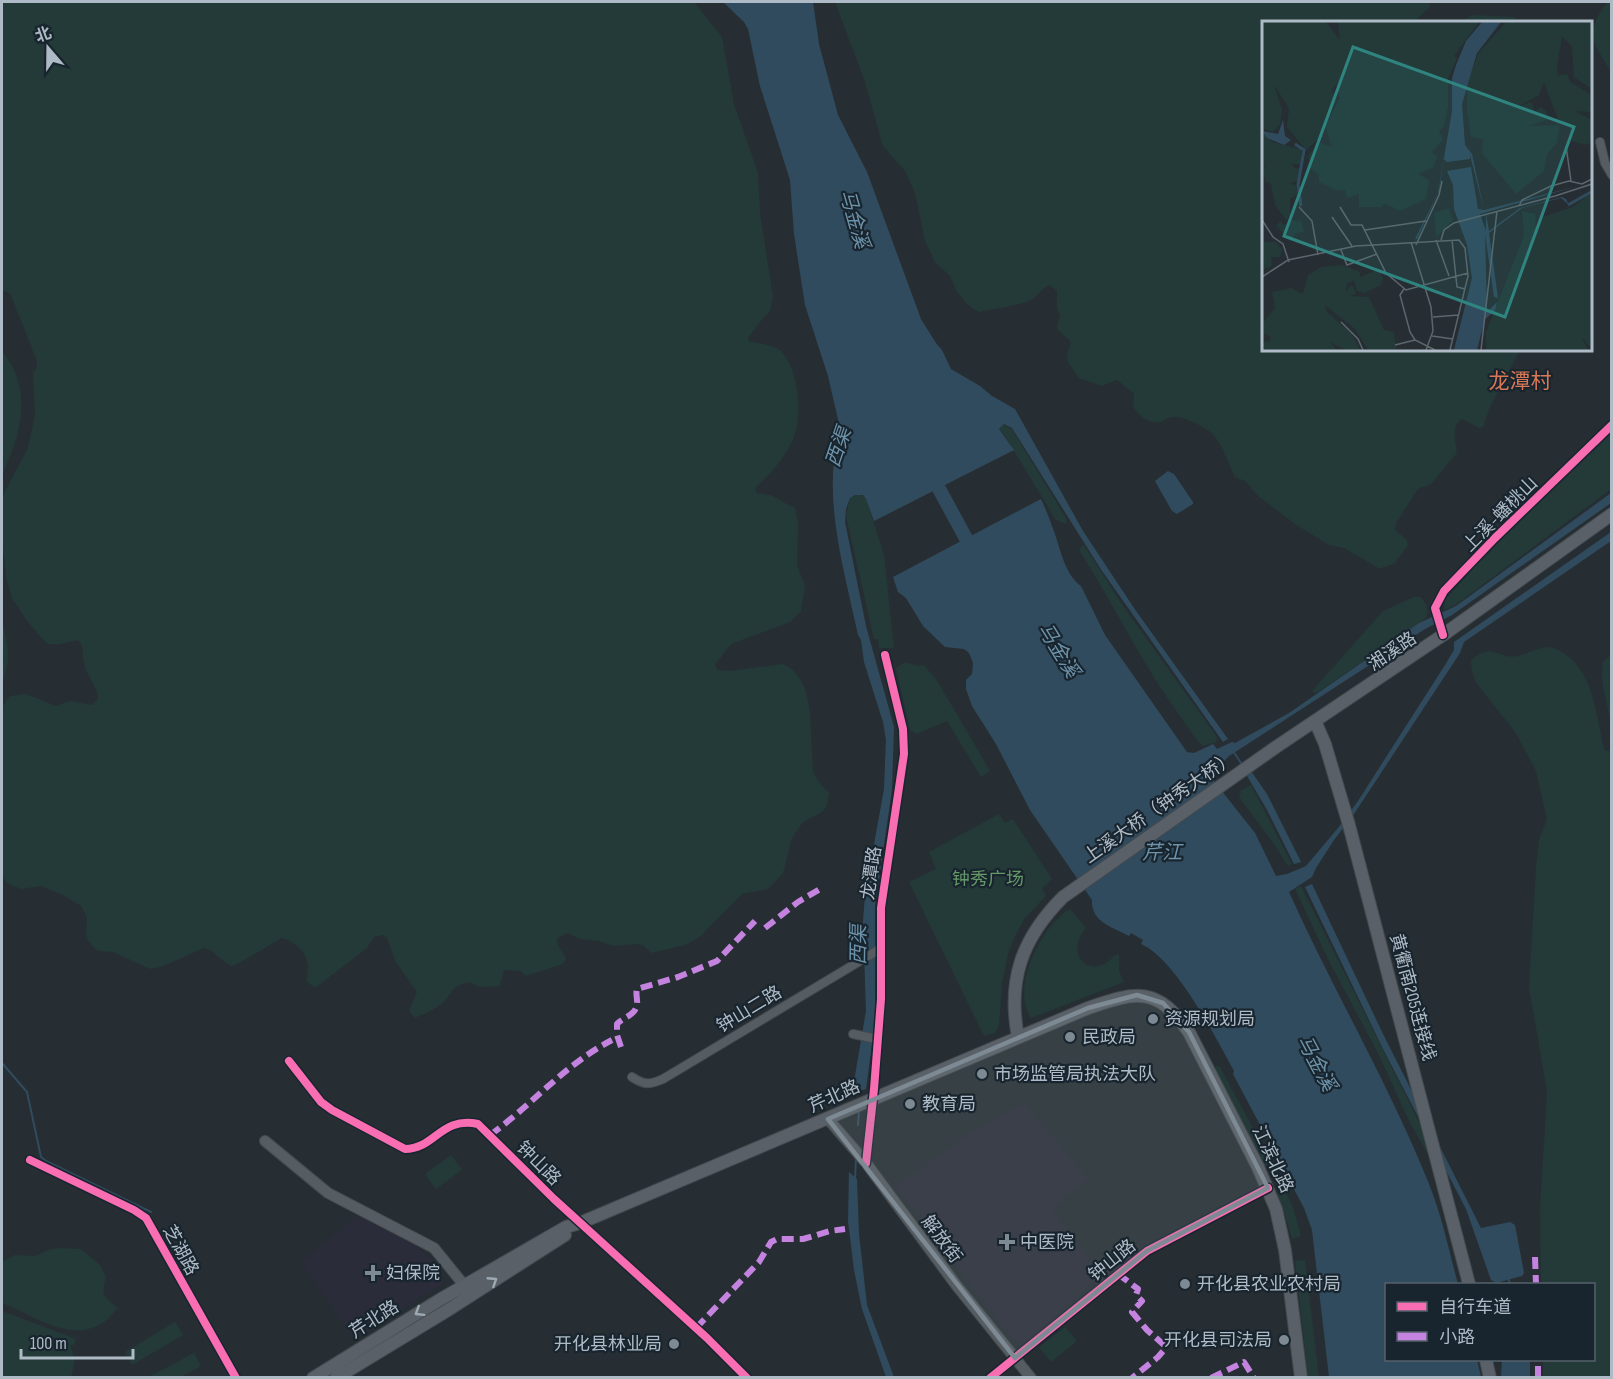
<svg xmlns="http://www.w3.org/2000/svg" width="1613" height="1379" font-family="'Sofia Sans Condensed','Noto Sans SC',sans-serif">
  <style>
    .medical { fill: #2a2c39 }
    .green { fill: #233a39 }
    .water { fill: #314b5e }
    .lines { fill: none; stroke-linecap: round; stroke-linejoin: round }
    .stream { stroke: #314b5e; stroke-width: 2 }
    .river { stroke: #314b5e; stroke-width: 14 }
    .minor-casing { stroke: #444a4e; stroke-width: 10 }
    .tertiary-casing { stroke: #444a4e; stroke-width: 12 }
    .secondary-casing { stroke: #444a4e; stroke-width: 14 }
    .minor { stroke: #555c62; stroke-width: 8 }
    .tertiary { stroke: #555c62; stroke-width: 10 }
    .secondary { stroke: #596067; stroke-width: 12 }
    .quiet { stroke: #c483df; stroke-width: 6; stroke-dasharray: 12 6; stroke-linecap: butt }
    .cycleway-casing { stroke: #19252e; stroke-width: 11 }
    .cycleway { stroke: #f96db3; stroke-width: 8 }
    .oneway { stroke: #9da9b3 }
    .marked { fill: #7e8a93; fill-opacity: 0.2; stroke: #7e8a93; stroke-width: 4.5; stroke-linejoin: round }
    .poi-dot { fill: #7e8a93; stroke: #19252e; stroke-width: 2 }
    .labels { text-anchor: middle; stroke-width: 4.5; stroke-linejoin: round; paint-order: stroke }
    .street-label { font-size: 18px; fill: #aebbc6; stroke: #19252e }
    .park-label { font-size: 18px; fill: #649867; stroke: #19252e }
    .poi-label { font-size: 18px; fill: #aebbc6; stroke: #19252e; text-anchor: start }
    .water-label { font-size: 20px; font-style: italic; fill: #6d93ab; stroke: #19252e }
    .quarter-label { font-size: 21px; fill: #d87856; stroke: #19252e }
    .inset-river { fill: none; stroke: #314b5e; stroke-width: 3 }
    .inset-road { fill: none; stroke: #5c666e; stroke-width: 1.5 }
    .view { fill: #2f8480; fill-opacity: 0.15; stroke: #2f8480; stroke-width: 3 }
    .inset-edge { fill: none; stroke: #aebbc6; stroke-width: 3 }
  </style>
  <rect width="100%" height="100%" fill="#262e33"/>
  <!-- medical -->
  <path class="medical" d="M1024 1103 1088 1178 1052 1210 1102 1274 1025 1344 1014 1342 895 1186 971 1132Z
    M360 1213 415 1243 430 1260 444 1283 355 1339 301 1263Z"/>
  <!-- green -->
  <path class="green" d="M2 2H694L722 37 734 104 758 173 760 213 773 297 770 311 760 322 748 338 750 342C759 343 774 345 781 351 799 369 803 417 793 439 785 457 772 473 757 486L755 490 757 493 770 495 795 508 798 523 797 565 805 586 801 611 790 622 731 644 715 665 718 670 730 671 783 664C814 678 810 722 812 751 812 759 812 768 814 774 818 782 823 787 829 792L827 806 822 812 803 822 792 838 783 873 768 889 742 894 701 936 685 945 651 953 644 946 639 944 614 946 599 941 580 939 567 933 558 938 557 943 566 958 563 964 525 976 521 971 504 970 500 986 479 987 470 982C449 986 454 994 441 1004 434 1010 423 1014 415 1018L409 1011 417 992 396 962 387 938 383 935 374 937 367 948 315 988 306 981C312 959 303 945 282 938 265 947 249 959 232 966 220 961 215 950 204 948L161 967 150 969 113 952 98 951 89 942 86 935 87 917 81 906 63 895 41 886 21 889 7 883 2 876V706L10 696 26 694 56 706 69 701 92 705 98 699C97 685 87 676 84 663 82 653 85 649 78 640L60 644H47L27 621 12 598 6 578 2 537V497L28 448 35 415 33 373 37 367V361L10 293 2 290Z
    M835 2H1430L1429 8 1414 22H1264V350H1520L1489 409 1483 427 1479 428 1462 419C1451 427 1455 440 1457 453L1431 484 1418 489 1396 523 1395 530 1406 539 1408 545 1395 563 1380 569 1344 548 1329 545 1295 524 1257 495 1245 481 1235 477C1228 463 1222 441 1209 431 1202 426 1184 416 1174 417 1169 417 1165 420 1161 422 1149 425 1139 415 1133 407L1134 394 1117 380 1102 386 1079 378 1068 362 1067 355 1071 342 1058 330 1057 324 1060 317 1057 308V291L1050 285C1041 288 1038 296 1031 300 1015 307 995 308 979 312L968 305 957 292 950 276 935 262 925 241 915 193 905 171 883 146 864 79Z
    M1606 2H1611V72C1594 42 1583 36 1606 4Z
    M1472 15 1514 17 1520 22H1460Z
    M2 351C33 388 22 435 2 474Z
    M1004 425 1012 429 1066 518 1067 523H1063L1056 520 1005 436 999 429Z
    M1611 432V489L1457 604 1445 610 1444 608 1445 600 1472 570 1518 522Z
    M859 494 866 498 884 555 894 648H879L878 639H874L846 516 850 498Z
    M1084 545 1121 603 1217 737 1216 742 1203 746C1193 737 1186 724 1178 713 1140 661 1114 604 1079 550L1081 546Z
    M1414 597H1420C1427 603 1430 612 1425 619L1318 692 1313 693V690L1383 611Z
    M2 621C9 647 11 659 2 684Z
    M1550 647C1594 660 1595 714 1605 751H1610L1611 749V1377H1543V1360H1594V1284H1541L1540 1208 1547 1092 1529 987 1536 868 1539 840 1547 819 1536 771 1516 733 1477 684C1473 676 1471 669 1471 660 1493 641 1499 660 1517 656 1529 654 1534 648 1550 647Z
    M1611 655V727C1609 705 1599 685 1603 662Z
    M905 662 917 666 924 665 938 682 990 771 981 777 947 721 916 734 910 730 896 668Z
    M1251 785 1292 864 1288 866 1276 847 1239 797 1241 790Z
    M999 814 1005 823 1013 819 1052 879 1042 888 1046 896 1025 918 1015 936 1008 954 1002 984 999 1026 995 1033 984 1036 909 882 936 869 929 852Z
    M1301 886 1427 1138 1433 1163 1409 1121 1378 1053 1329 961 1295 889Z
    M1070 909 1086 928C1063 955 1091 983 1115 955H1119V971L1124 982 1031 1018C1010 988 1042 924 1070 909Z
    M1216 1066 1220 1067 1269 1158 1271 1163 1264 1167 1213 1070Z
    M451 1155 462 1170 436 1189 425 1174Z
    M1282 1191 1286 1192 1293 1207 1301 1236 1292 1239 1284 1211 1277 1195Z
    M61 1248 81 1249 100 1265 106 1277C101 1296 103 1296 118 1308 113 1313 107 1321 101 1324 69 1343 31 1314 2 1303V1262L15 1255 35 1256 51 1249Z
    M1305 1260 1319 1377H1308L1295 1261Z
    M2 1311 76 1339 74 1345H70L75 1360 71 1377H2Z
    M175 1322 183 1335 132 1365 125 1352Z
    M1065 1327 1077 1341 1051 1362 1039 1347Z
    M194 1353 201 1366 181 1377H149Z"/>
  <!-- water -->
  <path class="water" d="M723 2H813L819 44 838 115 867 172 921 319 936 343 942 350 951 369 980 386 992 396 1015 409 1083 531 1136 611 1228 739 1223 742 1102 571 1012 428 1004 424 999 429 1014 450 874 521 866 499 863 495H855L850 498 846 509 845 522 866 626 894 727 892 790 875 906V1022L866 1089 852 1093 866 1011 863 922 865 894 884 789 886 740 883 722 864 662 861 640 858 635C846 578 828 519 834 460 835 449 835 438 840 428L828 376 805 305 794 234 790 180 760 86 748 29 744 22Z
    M1168 471 1174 474 1193 502V504L1177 514 1172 511 1155 481Z
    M1611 493V503L1452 615 1425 629 1229 756 1210 776 1255 833 1276 876 1287 874 1306 866 1338 828 1358 801 1445 665 1454 650V642L1611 532V541L1464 642 1460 653 1354 814 1334 840 1316 868 1312 877 1289 892C1333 990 1389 1084 1429 1184 1442 1216 1449 1251 1458 1284H1386V1360H1477L1481 1377H1329L1312 1230 1304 1208 1233 1074 1234 1071C1216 1038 1175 958 1141 944L1143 940 1131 933 1129 936C1112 927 1091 922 1092 900L1030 810 996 744 972 706 966 689V680L972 674 973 663 969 653 964 649 945 647 923 626 906 598 898 592 893 577 1041 499C1045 508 1049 517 1052 526 1060 545 1063 573 1081 586L1105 635 1187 752 1194 753 1213 744 1217 749 1232 742 1235 743 1289 713 1419 623 1456 606Z
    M1244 761 1267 794 1301 862 1294 864 1267 810 1240 764Z
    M1312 884 1383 1034 1481 1228 1510 1222 1515 1225 1524 1273 1522 1276 1496 1283 1491 1280 1466 1209 1383 1049 1305 887Z
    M849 1172 857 1179 859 1234 867 1305 894 1377H886L862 1309 854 1270 848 1221Z
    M1502 1360H1530V1377H1501Z"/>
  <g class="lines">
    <!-- stream -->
    <path class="stream" d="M1233 751 1241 763
      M2 1063 27 1092 41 1157 46 1161 151 1212
      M858 1125 859 1110
      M855 1179 856 1158
      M1508 1277 1510 1284"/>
    <!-- river -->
    <path class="river" d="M931 474 975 555"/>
    <defs>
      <path id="minor" d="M1600 142 1605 163 1612 175
        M1443 635 1435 608 1444 591 1495 538 1612 425
        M853 1034 877 1039
        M289 1061 321 1102 332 1110 405 1149C435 1149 441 1116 478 1124L554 1199 707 1338 747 1378
        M632 1077C644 1085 649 1085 663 1079L880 949
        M30 1160 134 1210 146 1218 236 1378
        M866 1163 874 1089 881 999V908L904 754 903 729 885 655
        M990 1378 1147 1251 1268 1188"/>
      <path id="tertiary" d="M828 1119 866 1163 956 1285 1031 1378
        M265 1141 328 1193 434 1248 464 1285"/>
      <path id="secondary" d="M1315 721 1325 744 1349 825 1469 1284
        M1018 1037C1007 980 1022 938 1063 897L1276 747 1443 635 1612 514
        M1486 1360 1490 1378
        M313 1378 441 1299 566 1227 580 1223 1088 1008C1137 991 1157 986 1189 1032L1258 1167 1276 1209 1285 1250 1301 1378
        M336 1378 448 1310 565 1235"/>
    </defs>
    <!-- minor casing -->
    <use href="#minor" class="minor-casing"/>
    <!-- tertiary casing -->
    <use href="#tertiary" class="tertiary-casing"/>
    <!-- secondary casing -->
    <use href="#secondary" class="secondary-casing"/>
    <!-- minor -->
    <use href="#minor" class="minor"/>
    <!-- tertiary -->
    <use href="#tertiary" class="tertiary"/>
    <!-- secondary -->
    <use href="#secondary" class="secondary"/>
    <!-- quiet -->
    <path class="quiet" d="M765 928 798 902 820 889
      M621 1047 617 1035V1024C622 1018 633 1016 636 1008 639 1002 635 995 637 989L678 977 717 961 755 921
      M490 1135C532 1105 564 1065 612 1040
      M1535 1257 1536 1284
      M1118 1274 1138 1289 1136 1295 1142 1301 1132 1312 1147 1330 1164 1345 1165 1349 1158 1357 1132 1378
      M696 1328 759 1262 771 1242 777 1239H803L830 1231 845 1229
      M1211 1378 1244 1362 1254 1378
      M1538 1378V1360"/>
    <defs>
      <path id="cycleway" d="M1443 635 1435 608 1444 591 1495 538 1612 425
        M289 1061 321 1102 332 1110 405 1149C435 1149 441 1116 478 1124L554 1199 707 1338 747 1378
        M30 1160 134 1210 146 1218 236 1378
        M866 1163 874 1089 881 999V908L904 754 903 729 885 655
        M990 1378 1147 1251 1268 1188"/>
    </defs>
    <!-- cycleway casing -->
    <use href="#cycleway" class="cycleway-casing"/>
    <!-- cycleway -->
    <use href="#cycleway" class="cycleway"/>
  </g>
  <!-- one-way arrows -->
  <defs><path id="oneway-chevron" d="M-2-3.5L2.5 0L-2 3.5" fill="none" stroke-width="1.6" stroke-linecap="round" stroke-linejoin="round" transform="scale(1.5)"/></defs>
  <g class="oneway">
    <use href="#oneway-chevron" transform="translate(493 1281) rotate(-33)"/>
    <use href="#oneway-chevron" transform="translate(419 1312) rotate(148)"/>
  </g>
  <!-- marked area -->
  <path class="marked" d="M1137 995 1163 1003 1189 1032 1268 1188 1147 1251 1015 1358 828 1119 1088 1008Z"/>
  <!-- markers -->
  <g class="poi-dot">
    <circle cx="1153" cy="1019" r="6"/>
    <circle cx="1070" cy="1037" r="6"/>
    <circle cx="982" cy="1074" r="6"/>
    <circle cx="910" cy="1104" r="6"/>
    <path d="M1004 1233h6v6h6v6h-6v6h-6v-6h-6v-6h6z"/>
    <path d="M370 1264h6v6h6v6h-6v6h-6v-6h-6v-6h6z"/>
    <circle cx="1185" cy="1284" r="6"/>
    <circle cx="1284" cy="1340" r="6"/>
    <circle cx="674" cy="1344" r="6"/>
  </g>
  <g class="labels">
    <!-- street labels -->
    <g class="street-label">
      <text transform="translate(1500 514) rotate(-45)" y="6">上溪-蟠桃山</text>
      <text transform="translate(1392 651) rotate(-34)" y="6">湘溪路</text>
      <text transform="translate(1159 807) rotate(-35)" y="6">上溪大桥（钟秀大桥）</text>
      <text transform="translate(871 873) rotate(-82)" y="6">龙潭路</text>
      <text transform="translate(1413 997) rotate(75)" y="6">黄衢南205连接线</text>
      <text transform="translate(749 1009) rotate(-31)" y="6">钟山二路</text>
      <text transform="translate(834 1096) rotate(-24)" y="6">芹北路</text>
      <text transform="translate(1273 1159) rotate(65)" y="6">江滨北路</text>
      <text transform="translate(539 1163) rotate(45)" y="6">钟山路</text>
      <text transform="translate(942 1239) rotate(53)" y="6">解放街</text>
      <text transform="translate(181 1250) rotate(61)" y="6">芝湖路</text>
      <text transform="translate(1112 1260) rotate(-39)" y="6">钟山路</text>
      <text transform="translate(374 1319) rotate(-32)" y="6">芹北路</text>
    </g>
    <!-- park labels -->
    <g class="park-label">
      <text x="988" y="885">钟秀广场</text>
    </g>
    <!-- poi labels -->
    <g class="poi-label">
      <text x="1165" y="1025">资源规划局</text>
      <text x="1082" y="1043">民政局</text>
      <text x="994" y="1080">市场监管局执法大队</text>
      <text x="922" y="1110">教育局</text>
      <text x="1020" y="1248">中医院</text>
      <text x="386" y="1279">妇保院</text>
      <text x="1197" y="1290">开化县农业农村局</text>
      <text x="1272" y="1346" text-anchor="end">开化县司法局</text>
      <text x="662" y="1350" text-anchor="end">开化县林业局</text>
    </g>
    <!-- water labels -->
    <g class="water-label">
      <text transform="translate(855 219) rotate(74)" y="7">马金溪</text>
      <text transform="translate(838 447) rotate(-71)" y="7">西渠</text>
      <text transform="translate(1059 650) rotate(58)" y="7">马金溪</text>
      <text x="1162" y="859">芹江</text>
      <text transform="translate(858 945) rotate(-89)" y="7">西渠</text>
      <text transform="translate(1317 1063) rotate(62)" y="7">马金溪</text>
    </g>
    <!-- quarter labels -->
    <g class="quarter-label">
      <text x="1520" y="388">龙潭村</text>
    </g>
  </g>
  <!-- overview -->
  <g transform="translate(1262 21)">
    <rect width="330" height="330" fill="#262e33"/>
    <path d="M0 1H64L78 19 76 1H217L192 35 195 37 186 58V87L182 105 177 110 181 119 170 131 175 135 172 146 156 153 167 159 164 178 138 190 122 182 120 186H97V173L85 177 83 169 75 170 57 161V154L48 147 46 134 58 122 70 126 63 105 78 77 74 64 70 68 74 81 64 95 60 115 44 129 25 106 27 87 12 64 20 89 18 104 10 111 0 107ZM244 1H330V68L312 56 310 25 300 16 295 45 296 55 305 53 308 61 328 73 329 91 313 90 330 99V121L324 124 309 120 311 106 296 98 282 62 277 74 257 85 269 81 273 90 279 86 284 90 287 98 266 105 298 104 295 122 285 133 282 150 254 173 220 132 221 118 209 116 205 90V63L216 33ZM0 111 10 121 39 128V143H29L34 148 39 146V154L36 160 27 162 34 164 36 176 31 173 33 176 28 177V195L24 199 13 184 9 163 3 160V154L0 155 3 143 0 144ZM330 171V329L319 315 326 329H224V311L262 215 260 190 273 193 274 209 278 197 311 186ZM187 187 191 199 174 217 172 192ZM30 199 40 201 42 211 34 212 29 220 14 205 18 200 29 208 24 203ZM0 221H14L20 228 18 236H9L10 245 2 248ZM80 244 98 251V256L85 263 84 270 90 264 94 273 87 275 107 276 122 309 132 311 134 329H106L93 308 63 284 65 291 90 313 98 329H83L68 321 75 329H0V321L8 320 9 316 0 311V303L13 287 10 271 29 267 41 273 46 254 59 246ZM116 248 121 257 119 264 103 272 95 270 92 259Z" fill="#233a39"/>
    <path d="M220 1H239L215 32 200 83 203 124 210 133 222 189 316 165 218 193 224 210V192L227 210 258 187 300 176 304 178 307 184 299 177 260 187 227 212 236 277 232 276 223 213 225 291 235 281 233 290 223 298 215 329H192L210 257 205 224 192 188 191 164 185 150 209 146 216 188 222 189 208 134V138L185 141 182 138 177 170 155 218H153L176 172 190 90V57L194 44 204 20ZM21 99 23 115 29 119 22 124 5 117 0 110 16 113Z" fill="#314b5e"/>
    <path class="inset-river" d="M33 123 42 129 36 164 39 185M306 184 329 171"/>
    <path class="inset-road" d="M304 125 309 160M293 175 330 163M257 185 260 179 289 165 307 160 320 163 330 158M37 186 50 200 56 234M78 186 89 204H100L124 252 144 269 206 252M70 196 90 225M0 199 11 216 21 223 27 241M103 209 164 200M174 219 187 255M179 219 182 209 192 202 293 175M190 219 195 266 203 268M149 221 169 286 171 310 164 329M154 224 177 174 180 160M79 229 85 244 115 233M0 256 26 239 94 225 197 219 203 227 206 255 188 329M142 268 138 274 148 311 153 319 173 329M171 296 197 294M79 301 96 318 101 329M170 315 191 318M133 324 153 319M219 329 235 190"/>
    <path class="view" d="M91 26 312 106 243 296 22 215Z"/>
    <rect width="330" height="330" class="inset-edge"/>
  </g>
  <!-- border -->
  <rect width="1613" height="1379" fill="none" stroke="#aebbc6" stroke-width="6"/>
  <!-- legend -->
  <rect x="1385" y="1283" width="210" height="78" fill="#19252e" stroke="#55616b" stroke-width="1.5"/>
  <rect x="1397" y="1302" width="30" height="9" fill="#f96db3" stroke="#55616b" stroke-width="1.5"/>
  <text x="1439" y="1313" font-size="18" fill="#aebbc6">自行车道</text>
  <rect x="1397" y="1332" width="30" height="9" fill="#c483df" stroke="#55616b" stroke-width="1.5"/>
  <text x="1439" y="1343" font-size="18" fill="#aebbc6">小路</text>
  <!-- north arrow -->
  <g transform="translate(48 48) rotate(340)" stroke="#19252e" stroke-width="4.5" paint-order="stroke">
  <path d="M0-4.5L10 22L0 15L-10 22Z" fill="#aebbc6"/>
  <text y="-9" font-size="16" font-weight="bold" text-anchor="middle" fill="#aebbc6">北</text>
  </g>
  <!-- scale -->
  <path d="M21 1349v9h112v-9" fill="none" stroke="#aebbc6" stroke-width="3"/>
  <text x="30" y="1349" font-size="18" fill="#aebbc6" stroke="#19252e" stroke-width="4.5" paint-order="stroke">100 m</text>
</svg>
